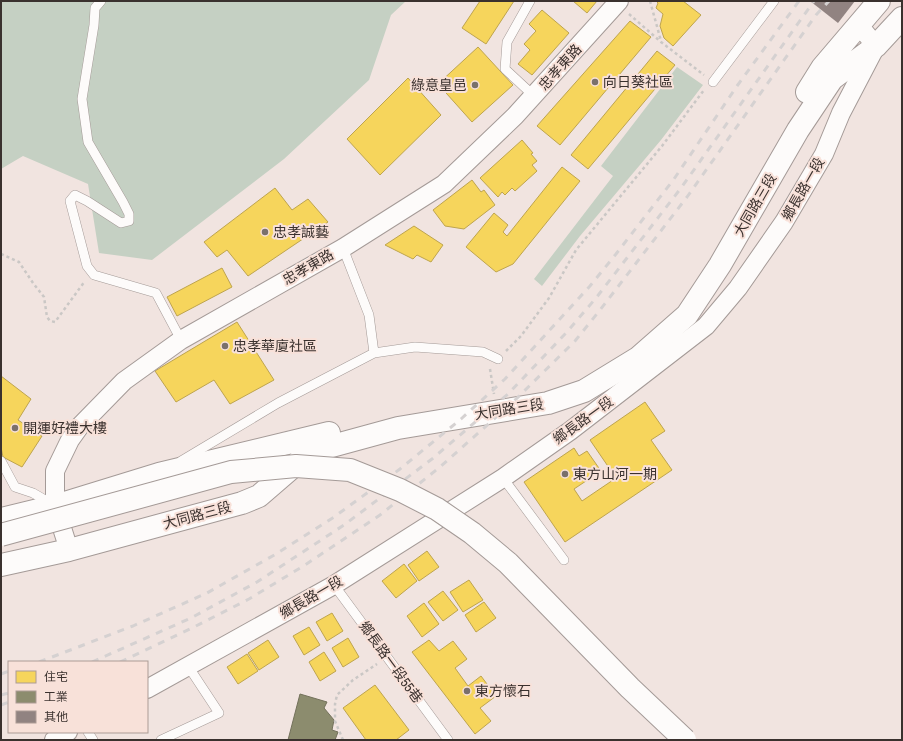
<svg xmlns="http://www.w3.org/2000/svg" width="903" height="741" font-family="'Archivo Narrow','Noto Sans TC',sans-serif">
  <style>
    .green { fill: #c5d0c3 }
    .homes { fill: #f6d55c; stroke: #bea44e }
    .industry { fill: #8c8c6e; stroke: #73715b }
    .building { fill: #918381 }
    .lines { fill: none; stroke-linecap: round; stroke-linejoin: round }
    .lane-casing { stroke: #a49a97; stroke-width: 10 }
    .street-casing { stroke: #a49a97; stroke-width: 20 }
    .primary-casing { stroke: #a49a97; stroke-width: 24 }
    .path { stroke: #cac7c5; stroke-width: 2.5; stroke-dasharray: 3 3; stroke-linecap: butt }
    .lane { stroke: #fdfbfa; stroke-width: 9 }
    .street { stroke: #fdfbfa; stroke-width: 18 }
    .primary { stroke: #fdfbfa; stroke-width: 22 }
    .rail { stroke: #d5d1d1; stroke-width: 3; stroke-dasharray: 7 7; stroke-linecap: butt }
    .highway-bridge-casing { stroke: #a49a97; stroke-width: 24; stroke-linecap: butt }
    .highway-bridge { stroke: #fdfbfa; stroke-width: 22 }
    .poi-dot { fill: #7a706c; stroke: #f8e1d9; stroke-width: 1.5 }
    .labels { text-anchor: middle; stroke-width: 4; stroke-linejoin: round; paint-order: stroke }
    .street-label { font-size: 14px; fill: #3a312e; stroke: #f8e1d9 }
    .poi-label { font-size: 14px; fill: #3a312e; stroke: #f8e1d9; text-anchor: start }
  </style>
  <rect width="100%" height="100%" fill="#f1e4e0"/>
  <!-- green -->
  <path class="green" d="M1 1H406L391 15 369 80 284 159 152 260 99 253 88 184 23 156 1 169Z
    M677 67 703 85 661 140 580 236 542 286 534 279 613 176 601 166Z"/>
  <!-- homes -->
  <path class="homes" d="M480 1H514L486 44 462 28Z
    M573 1H597L587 13Z
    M656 1H683L701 15 673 46 664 38 660 26 663 14 656 8 658 3Z
    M542 10 569 33 532 75 518 64 530 50 524 44 536 31 529 24Z
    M630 21 651 37 560 145 537 126Z
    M478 47 513 85 472 122 438 84Z
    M657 51 675 65 588 169 571 155Z
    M408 78 441 115 380 175 347 139Z
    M522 140 533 153 531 154 537 161 532 165 537 171 515 191 512 188 505 195 502 192 498 197 480 178Z
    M562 167 580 181 513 264 496 272 466 247 494 213 508 225 503 232 507 236Z
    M472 180 481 192 484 190 495 205 464 229 445 226 433 210Z
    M275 188 292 210 308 199 328 222 248 276 227 250 217 257 204 242Z
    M414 226 443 245 431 262 417 255 413 259 385 245Z
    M222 268 232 287 177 316 167 297Z
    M237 322 274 380 230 404 214 380 176 402 155 371Z
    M1 376 31 399 18 420 42 436 22 467 3 457 1 447Z
    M645 402 665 431 651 440 672 470 565 542 524 482 574 448 579 456 587 451 601 471 574 489 582 501 616 478 590 440Z
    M427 551 439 567 419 581 408 565Z
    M404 564 417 581 396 598 382 581Z
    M469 580 483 600 463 612 450 592Z
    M443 591 458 610 443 621 428 602Z
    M484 602 496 618 476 632 465 615Z
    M424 603 439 624 422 637 407 616Z
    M332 613 343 631 327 641 316 622Z
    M309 627 320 645 304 655 293 636Z
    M348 638 359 657 343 667 332 648Z
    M268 640 279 657 259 670 248 653Z
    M429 640 439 651 453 641 467 659 455 668 468 686 481 676 496 696 480 708 491 721 475 734 412 652Z
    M324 652 336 671 320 681 309 662Z
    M247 654 258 671 238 684 227 667Z
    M375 685 409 730 396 740H366L343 708Z"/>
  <!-- industry -->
  <path class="industry" d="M300 694 327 702 324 708 334 720 332 730 338 732 335 740H288Z"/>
  <!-- building -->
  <path class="building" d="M810 1H855L838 23Z"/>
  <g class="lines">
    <defs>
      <path id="lane" d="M101 1 95 8 94 25 82 99 88 142 123 202 129 214V221L121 223 87 201 75 195 70 201 87 266 94 275 156 293 181 340
        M530 1 507 42 505 69 534 96
        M713 82 774 1
        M343 248 369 315 374 353 415 347 483 352 498 359
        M1 461 15 487 33 493 52 504
        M181 461 278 403 374 353
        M503 478 564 560
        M334 585 448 740
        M88 732 93 740
        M161 740 219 713 188 666"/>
      <path id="street" d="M69 550 55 506V471L70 440 80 426 124 381 181 340 343 248 444 184 515 116 619 1
        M147 689 334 585 503 478 570 431 706 326 738 288 784 222 824 154 841 113 876 46 858 24
        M54 740 68 732"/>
      <path id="primary" d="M807 92 822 68 879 1
        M1 519 55 506 159 474 329 433
        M1 565 69 550 242 503 259 496 310 452 398 428 548 403 584 391 638 358 687 315 720 265 798 130 832 79 876 46 902 18"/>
    </defs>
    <!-- lane casing -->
    <use href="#lane" class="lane-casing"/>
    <!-- street casing -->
    <use href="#street" class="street-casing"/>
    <!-- primary casing -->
    <use href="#primary" class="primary-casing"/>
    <!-- path -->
    <path class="path" d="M650 1 661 41
      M629 14 661 42 704 75
      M1 254 19 262 33 283 44 297 47 317 50 321 55 322 85 281
      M506 351 521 336 549 298 576 250 662 146 704 90
      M490 369 494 394
      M343 740 335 721V704L337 695 353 680 377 664"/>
    <!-- lane -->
    <use href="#lane" class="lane"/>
    <!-- street -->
    <use href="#street" class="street"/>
    <!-- primary -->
    <use href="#primary" class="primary"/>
    <!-- rail -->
    <path class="rail" d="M39 662 133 626 207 593 276 554 334 517 400 469 461 419 505 379 590 286 616 254 674 179 737 86 799 1
      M92 662 191 618 257 582 344 525 432 459 508 394 566 333 596 298 681 188 814 1
      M120 662 192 628 249 599 305 565 380 515 440 467 512 403 575 341 600 310 687 197 816 15 829 1
      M1 674 9 671
      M1 695 9 693
      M1 705 9 702"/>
    <defs>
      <path id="highway-bridge" d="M1 535 231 472 296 466 350 470 400 490 437 509 472 533 508 563 630 688 685 740"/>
    </defs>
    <!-- highway-bridge casing -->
    <use href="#highway-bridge" class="highway-bridge-casing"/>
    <!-- highway-bridge -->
    <use href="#highway-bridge" class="highway-bridge"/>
  </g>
  <!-- markers -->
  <g class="poi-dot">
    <circle cx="595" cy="82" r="4"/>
    <circle cx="475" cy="85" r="4"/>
    <circle cx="265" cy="232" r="4"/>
    <circle cx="225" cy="346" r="4"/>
    <circle cx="15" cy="428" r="4"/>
    <circle cx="565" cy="474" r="4"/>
    <circle cx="467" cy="691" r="4"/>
  </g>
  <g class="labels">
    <!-- street labels -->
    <g class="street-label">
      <text transform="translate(560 67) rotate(-48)" y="5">忠孝東路</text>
      <text transform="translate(803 189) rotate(-60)" y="5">鄉長路一段</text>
      <text transform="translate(755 205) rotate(-60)" y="5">大同路三段</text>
      <text transform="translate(308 267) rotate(-30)" y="5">忠孝東路</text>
      <text transform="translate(509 409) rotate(-9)" y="5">大同路三段</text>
      <text transform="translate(583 420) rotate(-36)" y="5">鄉長路一段</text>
      <text transform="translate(197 515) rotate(-15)" y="5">大同路三段</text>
      <text transform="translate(311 597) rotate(-30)" y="5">鄉長路一段</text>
      <text transform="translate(391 662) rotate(54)" y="5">鄉長路一段55巷</text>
    </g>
    <!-- poi labels -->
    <g class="poi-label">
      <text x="603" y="87">向日葵社區</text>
      <text x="467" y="90" text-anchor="end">綠意皇邑</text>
      <text x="273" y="237">忠孝誠藝</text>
      <text x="233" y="351">忠孝華廈社區</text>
      <text x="23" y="433">開運好禮大樓</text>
      <text x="573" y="479">東方山河一期</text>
      <text x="475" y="696">東方懷石</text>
    </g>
  </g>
  <!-- border -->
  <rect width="903" height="741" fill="none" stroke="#3a312e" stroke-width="4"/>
  <!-- legend -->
  <rect x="8" y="661" width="140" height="72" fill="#f8e1d9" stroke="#ac9b95"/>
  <rect x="16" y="671" width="20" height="12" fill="#f6d55c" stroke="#ac9b95"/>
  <text x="44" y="681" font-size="12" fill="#3a312e">住宅</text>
  <rect x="16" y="691" width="20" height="12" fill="#8c8c6e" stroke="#ac9b95"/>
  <text x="44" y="701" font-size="12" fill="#3a312e">工業</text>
  <rect x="16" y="711" width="20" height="12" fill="#918381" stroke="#ac9b95"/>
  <text x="44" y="721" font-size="12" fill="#3a312e">其他</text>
</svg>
